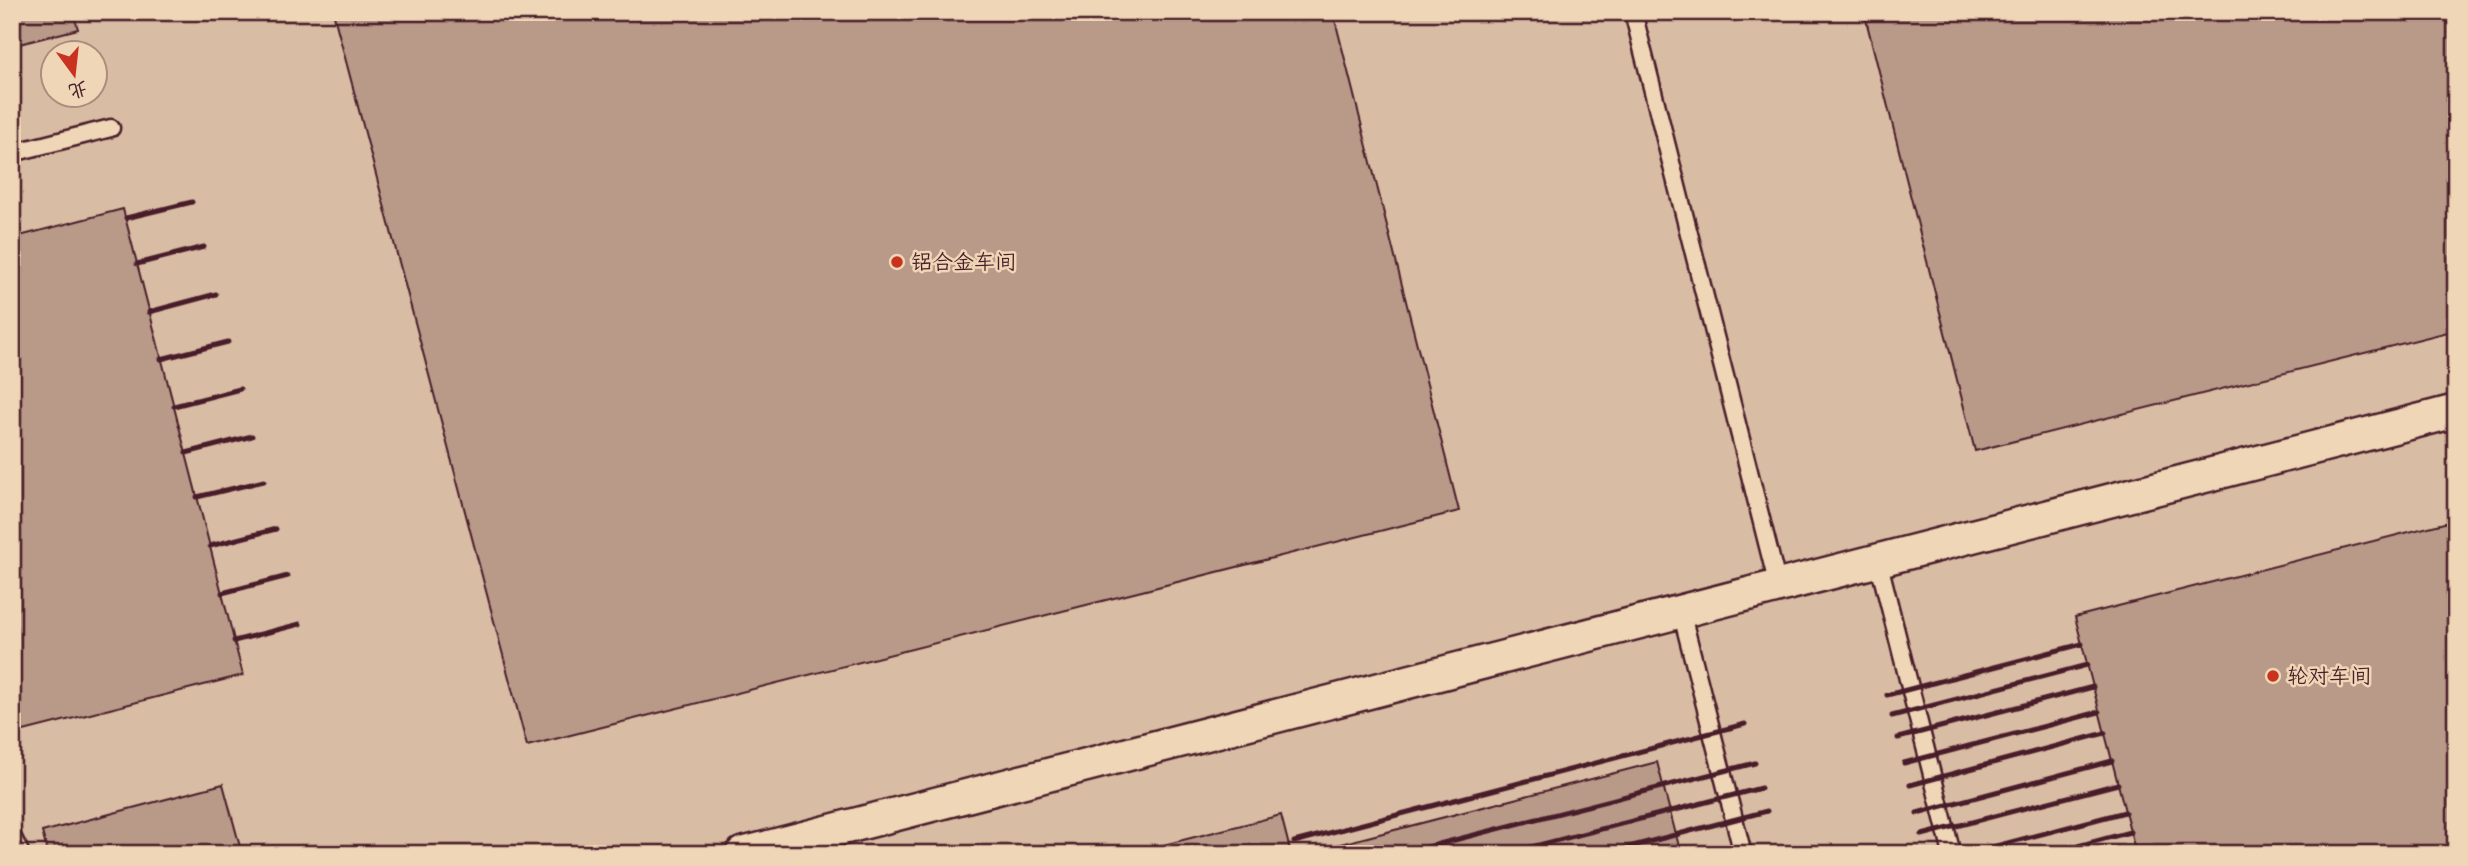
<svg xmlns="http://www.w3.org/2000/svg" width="2468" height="866" font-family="'Gochi Hand','LXGW WenKai TC',sans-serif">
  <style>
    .built { fill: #d8bca3; fill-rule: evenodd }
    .building { fill: #b99a89; stroke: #4a1f2b; stroke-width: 2 }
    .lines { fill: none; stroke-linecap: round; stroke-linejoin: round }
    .service-casing { stroke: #4a1f2b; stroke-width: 21 }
    .minor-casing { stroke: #4a1f2b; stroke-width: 37 }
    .service { stroke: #efd6b6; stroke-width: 16 }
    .minor { stroke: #efd6b6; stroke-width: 32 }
    .rail { stroke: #4a1f2b; stroke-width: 5 }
    .poi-dot { fill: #c8321e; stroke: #efd6b6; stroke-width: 2.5 }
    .labels { text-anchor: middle; stroke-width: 5; stroke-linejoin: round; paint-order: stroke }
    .poi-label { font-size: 21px; fill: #4a1f2b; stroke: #efd6b6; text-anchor: start }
  </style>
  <rect width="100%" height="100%" fill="#e5cbae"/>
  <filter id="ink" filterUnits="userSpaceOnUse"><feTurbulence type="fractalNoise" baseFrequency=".0143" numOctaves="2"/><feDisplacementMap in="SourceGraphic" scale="14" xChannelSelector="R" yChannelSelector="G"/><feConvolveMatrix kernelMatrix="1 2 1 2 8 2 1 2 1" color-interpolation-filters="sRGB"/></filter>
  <g filter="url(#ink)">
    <!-- built -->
    <path class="built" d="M12 12H2456V854H12ZM52 52H94V94H52Z"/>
    <!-- building -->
    <path class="building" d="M12 12H73L78 29 12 46Z
      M333 12H1333L1459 511 527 746Z
      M1864 12H2456V330L1975 451Z
      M123 209 243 675 12 734V238Z
      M2456 520V854H2136L2075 617Z
      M1657 762 1681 854H1302Z
      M223 784 242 854H48L42 832Z
      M1281 815 1291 854H1128Z"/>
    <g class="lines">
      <defs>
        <path id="service" d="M1633 12 1778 586
          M12 153 111 128
          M1878 560 1952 854
          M1681 611 1743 854
          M12 836 21 854"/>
        <path id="minor" d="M742 854 2456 411"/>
      </defs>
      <!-- service casing -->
      <use href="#service" class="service-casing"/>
      <!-- minor casing -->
      <use href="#minor" class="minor-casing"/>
      <!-- service -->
      <use href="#service" class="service"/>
      <!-- minor -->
      <use href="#minor" class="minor"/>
      <!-- rail -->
      <path class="rail" d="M126 218 192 202
        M137 264 204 247
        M149 312 216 294
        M161 359 228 342
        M174 406 240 389
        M186 453 252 436
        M197 497 264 481
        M210 546 276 529
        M222 593 288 576
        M234 641 300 624
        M1887 695 2082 644
        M1892 716 2087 665
        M1898 738 2093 687
        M1904 763 2099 712
        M1910 785 2105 733
        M1917 813 2112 761
        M1922 835 2118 784
        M1294 842 1745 724
        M1400 854 1755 763
        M1504 854 1761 788
        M1602 854 1767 811
        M1966 854 2125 812
        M2048 854 2130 832"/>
    </g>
  </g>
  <!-- markers -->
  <g class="poi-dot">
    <circle cx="897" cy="262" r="7"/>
    <circle cx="2273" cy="676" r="7"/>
  </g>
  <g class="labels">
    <!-- poi labels -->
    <g class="poi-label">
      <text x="911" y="269">铝合金车间</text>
      <text x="2287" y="683">轮对车间</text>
    </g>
  </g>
  <!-- margin -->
  <rect width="2468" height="866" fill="none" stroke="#efd6b6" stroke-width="42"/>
  <rect x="21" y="21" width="2426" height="824" fill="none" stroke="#4a1f2b" stroke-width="2.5" filter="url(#ink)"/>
  <!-- north arrow -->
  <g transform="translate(74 74) rotate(165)"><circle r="33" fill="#efd6b6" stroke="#ad8d7e" stroke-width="2"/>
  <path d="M0-5L12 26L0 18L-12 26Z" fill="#c8321e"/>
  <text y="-10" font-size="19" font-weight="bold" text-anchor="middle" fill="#4a1f2b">北</text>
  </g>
</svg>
